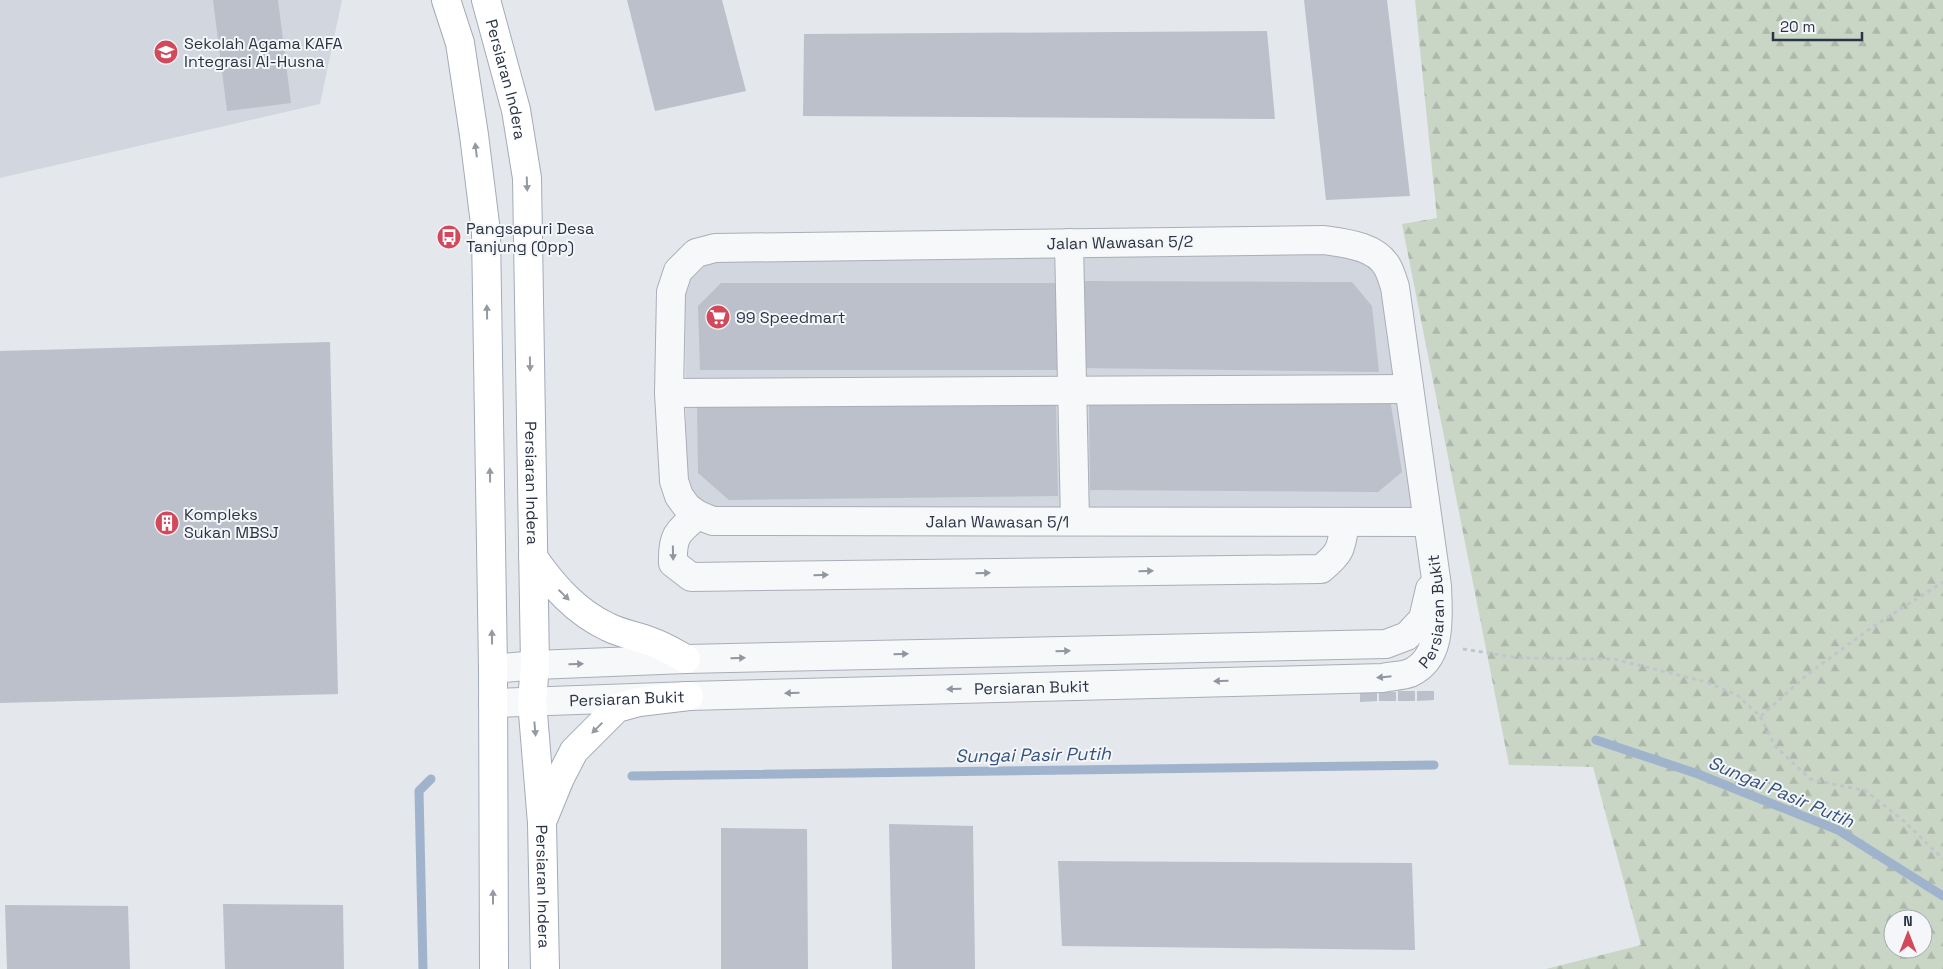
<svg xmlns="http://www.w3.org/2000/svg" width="1943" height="969" font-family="'Space Grotesk',sans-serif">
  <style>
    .built { fill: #d2d6de }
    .forest { fill: url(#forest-firs); fill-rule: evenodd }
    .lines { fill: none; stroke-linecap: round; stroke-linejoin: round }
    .stream { stroke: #9fb4cc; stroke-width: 9 }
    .building { fill: #bbc0ca }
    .minor-casing { stroke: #a9aeb7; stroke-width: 30 }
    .major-casing { stroke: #a3abb8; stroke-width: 30 }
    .path { stroke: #c2c5cb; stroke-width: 3; stroke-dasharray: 4 4; stroke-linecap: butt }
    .minor { stroke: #f7f8fa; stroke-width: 28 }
    .major { stroke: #fff; stroke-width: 28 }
    .oneway { fill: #959aa2 }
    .oneway2 { fill: #9196a0 }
    .labels { text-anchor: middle; stroke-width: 4; stroke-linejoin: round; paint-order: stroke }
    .poi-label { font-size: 16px; fill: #2b3445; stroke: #f4f6f9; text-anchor: start }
    .street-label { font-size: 16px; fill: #2b3445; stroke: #f4f6f9 }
    .water-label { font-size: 18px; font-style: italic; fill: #34527a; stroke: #f4f6f9 }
  </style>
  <defs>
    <pattern id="forest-firs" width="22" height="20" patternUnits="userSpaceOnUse" patternTransform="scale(1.25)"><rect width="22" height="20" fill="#c9d6c5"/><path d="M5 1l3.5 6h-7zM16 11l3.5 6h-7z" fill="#adb8ab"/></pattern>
  </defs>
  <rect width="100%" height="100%" fill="#e4e7ec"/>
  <!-- built -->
  <path class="built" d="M0 0H342L320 104 0 178Z
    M1329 253 1362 261 1380 275 1414 507 711 508 696 497 686 483 685 296 691 278 699 266 716 261Z"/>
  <!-- forest -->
  <path class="forest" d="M1415 0H1943V969H1546L1641 945 1593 767 1509 765 1402 224 1437 218ZM1893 919H1923V949H1893Z"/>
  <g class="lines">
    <!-- stream -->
    <path class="stream" d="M1596 740 1698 774 1838 830 1943 896
      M632 776 1434 765
      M423 969 419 791 431 779"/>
  </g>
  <!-- building -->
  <path class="building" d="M213 0H278L291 103 227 111Z
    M627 0H722L746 91 655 111Z
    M1304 0H1387L1410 196 1326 200Z
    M1267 31 1275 119 803 116 804 34Z
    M1081 281 1352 282 1372 306 1379 372 1081 368Z
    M721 283H1056L1058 370H700L698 306Z
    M330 342 338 694 0 703V351Z
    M1390 399 1402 472 1378 492 1090 490 1089 400Z
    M1056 401 1058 496 729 500 698 473 697 404Z
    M1398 691H1415V701H1398Z
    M1417 691H1434V700L1417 701Z
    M1360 692H1377V701L1360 702Z
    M1379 692H1396V701H1379Z
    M889 824 973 826 975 969H892Z
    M721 828 807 829 808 969H721Z
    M1058 861 1412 863 1415 950 1062 946Z
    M223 904 343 905 344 969H225Z
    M5 905 128 906 130 969H7Z"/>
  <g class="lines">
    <defs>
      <g id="minor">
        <path d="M1069 243 1075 521"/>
        <path d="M669 393 1409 389"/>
        <path d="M698 515C677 532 672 536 673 563L691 577 1321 569C1342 552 1341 548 1345 522"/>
        <path d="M493 669 535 665 686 659 1386 644 1407 636 1423 619 1430 589"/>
        <path id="s1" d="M493 703 689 696 1383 678C1391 676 1402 676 1410 673 1443 658 1438 616 1437 586L1395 287C1393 281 1391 274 1388 268 1377 246 1345 243 1324 240L715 248 696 253 678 271 671 292 669 393 674 481 679 496 687 507 698 515 713 521 1427 522"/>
      </g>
      <g id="major">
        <path d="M446 0 460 43 474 135 486 232 493 669 494 969"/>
        <path id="s2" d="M486 0 516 110 527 178 535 665 532 701 542 823 545 969"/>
        <path d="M533 557C553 586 576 612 608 627 622 634 637 636 652 642 664 646 675 653 686 659"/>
        <path d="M544 817 560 778 574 751 617 708 639 702 689 696"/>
      </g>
    </defs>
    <!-- minor casing -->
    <use href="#minor" class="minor-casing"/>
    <!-- major casing -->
    <use href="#major" class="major-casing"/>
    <!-- path -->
    <path class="path" d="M1463 649 1520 658 1614 659 1706 682 1737 695 1760 716 1775 746 1810 779 1866 791 1905 822 1943 859
      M1761 716 1808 674 1871 628 1943 582"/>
    <!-- minor -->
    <use href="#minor" class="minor"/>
    <!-- major -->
    <use href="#major" class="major"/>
  </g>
  <!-- one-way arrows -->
  <defs><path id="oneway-solid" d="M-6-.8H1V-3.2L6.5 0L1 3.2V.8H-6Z" transform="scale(1.25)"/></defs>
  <g class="oneway">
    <use href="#oneway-solid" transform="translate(476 150) rotate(-97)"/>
    <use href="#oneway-solid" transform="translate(527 184) rotate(88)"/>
    <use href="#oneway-solid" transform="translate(487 312) rotate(-91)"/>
    <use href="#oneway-solid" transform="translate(530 364) rotate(89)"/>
    <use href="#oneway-solid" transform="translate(490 475) rotate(-91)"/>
    <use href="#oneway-solid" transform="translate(564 595) rotate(44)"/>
    <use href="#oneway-solid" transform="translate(492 637) rotate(-91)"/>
    <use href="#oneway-solid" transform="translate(597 728) rotate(135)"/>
    <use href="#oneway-solid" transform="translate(535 729) rotate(85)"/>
    <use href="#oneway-solid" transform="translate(493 897) rotate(-90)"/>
  </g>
  <g class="oneway2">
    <use href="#oneway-solid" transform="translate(673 553) rotate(89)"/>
    <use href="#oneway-solid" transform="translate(1146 571) rotate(-1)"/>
    <use href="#oneway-solid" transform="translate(983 573) rotate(-1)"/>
    <use href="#oneway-solid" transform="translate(821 575) rotate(-1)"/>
    <use href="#oneway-solid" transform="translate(1063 651) rotate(-1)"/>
    <use href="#oneway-solid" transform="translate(901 654) rotate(-1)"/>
    <use href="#oneway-solid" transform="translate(738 658) rotate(-1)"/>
    <use href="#oneway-solid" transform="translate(576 664) rotate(-2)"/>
    <use href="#oneway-solid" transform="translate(1384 677) rotate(174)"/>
    <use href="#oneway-solid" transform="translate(1221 681) rotate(178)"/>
    <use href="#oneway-solid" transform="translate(954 689) rotate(178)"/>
    <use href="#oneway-solid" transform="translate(792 693) rotate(178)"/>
  </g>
  <!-- icons -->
  <defs>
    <symbol id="school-disc" viewBox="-11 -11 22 22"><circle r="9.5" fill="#d1495b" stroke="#f4f6f9"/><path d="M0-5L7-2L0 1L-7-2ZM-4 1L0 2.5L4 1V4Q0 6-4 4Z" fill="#fff"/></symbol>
    <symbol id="bus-disc" viewBox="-11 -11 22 22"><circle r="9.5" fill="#d1495b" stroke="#f4f6f9"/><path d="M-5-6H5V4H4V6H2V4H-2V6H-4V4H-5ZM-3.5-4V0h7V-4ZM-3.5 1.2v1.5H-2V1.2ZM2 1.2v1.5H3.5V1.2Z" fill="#fff"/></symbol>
    <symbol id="supermarket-disc" viewBox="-11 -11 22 22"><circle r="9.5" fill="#d1495b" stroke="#f4f6f9"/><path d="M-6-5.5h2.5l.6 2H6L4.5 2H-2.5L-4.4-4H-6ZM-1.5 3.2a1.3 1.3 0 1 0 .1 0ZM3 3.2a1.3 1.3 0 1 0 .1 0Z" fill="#fff"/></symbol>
    <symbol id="building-disc" viewBox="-11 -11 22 22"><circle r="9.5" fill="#d1495b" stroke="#f4f6f9"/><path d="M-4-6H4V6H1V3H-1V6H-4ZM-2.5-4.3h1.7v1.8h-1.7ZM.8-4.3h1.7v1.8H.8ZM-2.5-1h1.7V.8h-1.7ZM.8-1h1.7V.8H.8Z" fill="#fff"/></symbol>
  </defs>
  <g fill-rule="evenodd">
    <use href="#school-disc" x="152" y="38" width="28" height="28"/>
    <use href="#bus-disc" x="435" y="223" width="28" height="28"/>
    <use href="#supermarket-disc" x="704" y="303" width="28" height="28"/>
    <use href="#building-disc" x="153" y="509" width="28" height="28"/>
  </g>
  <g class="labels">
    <!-- poi labels -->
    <g class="poi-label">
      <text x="184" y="49">Sekolah Agama KAFA<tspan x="184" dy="18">Integrasi Al-Husna</tspan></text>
      <text x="466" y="234">Pangsapuri Desa<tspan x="466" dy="18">Tanjung (Opp)</tspan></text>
      <text x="736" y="323">99 Speedmart</text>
      <text x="184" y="520">Kompleks<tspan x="184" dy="18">Sukan MBSJ</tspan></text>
    </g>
    <!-- street labels -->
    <g class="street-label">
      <text dy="6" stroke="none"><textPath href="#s2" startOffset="82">Persiaran Indera</textPath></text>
      <text transform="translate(1120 242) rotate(-1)" y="6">Jalan Wawasan 5/2</text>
      <text dy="6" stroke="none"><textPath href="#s2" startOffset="488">Persiaran Indera</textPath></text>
      <text dy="6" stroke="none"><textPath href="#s1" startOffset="2619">Jalan Wawasan 5/1</textPath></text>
      <text dy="6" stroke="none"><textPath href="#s1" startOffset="989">Persiaran Bukit</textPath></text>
      <text dy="6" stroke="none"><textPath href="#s1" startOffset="539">Persiaran Bukit</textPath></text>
      <text dy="6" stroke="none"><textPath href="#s1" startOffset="134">Persiaran Bukit</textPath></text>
      <text dy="6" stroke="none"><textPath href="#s2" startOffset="892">Persiaran Indera</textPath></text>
    </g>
    <!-- water labels -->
    <g class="water-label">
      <text transform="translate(1033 755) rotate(-1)" y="6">Sungai Pasir Putih</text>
      <text transform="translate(1781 792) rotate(23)" y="6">Sungai Pasir Putih</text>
    </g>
  </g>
  <!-- north arrow -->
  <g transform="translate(1908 934)"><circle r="24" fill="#f4f6f9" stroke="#a4a8b1"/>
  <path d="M0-4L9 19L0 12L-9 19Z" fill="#d1495b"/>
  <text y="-8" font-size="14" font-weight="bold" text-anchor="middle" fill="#2b3445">N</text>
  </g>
  <!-- scale -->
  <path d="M1773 32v8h89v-8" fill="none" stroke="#2b3445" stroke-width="2.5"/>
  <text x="1780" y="32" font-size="15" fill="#2b3445" stroke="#f4f6f9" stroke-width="4" paint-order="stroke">20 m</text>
</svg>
